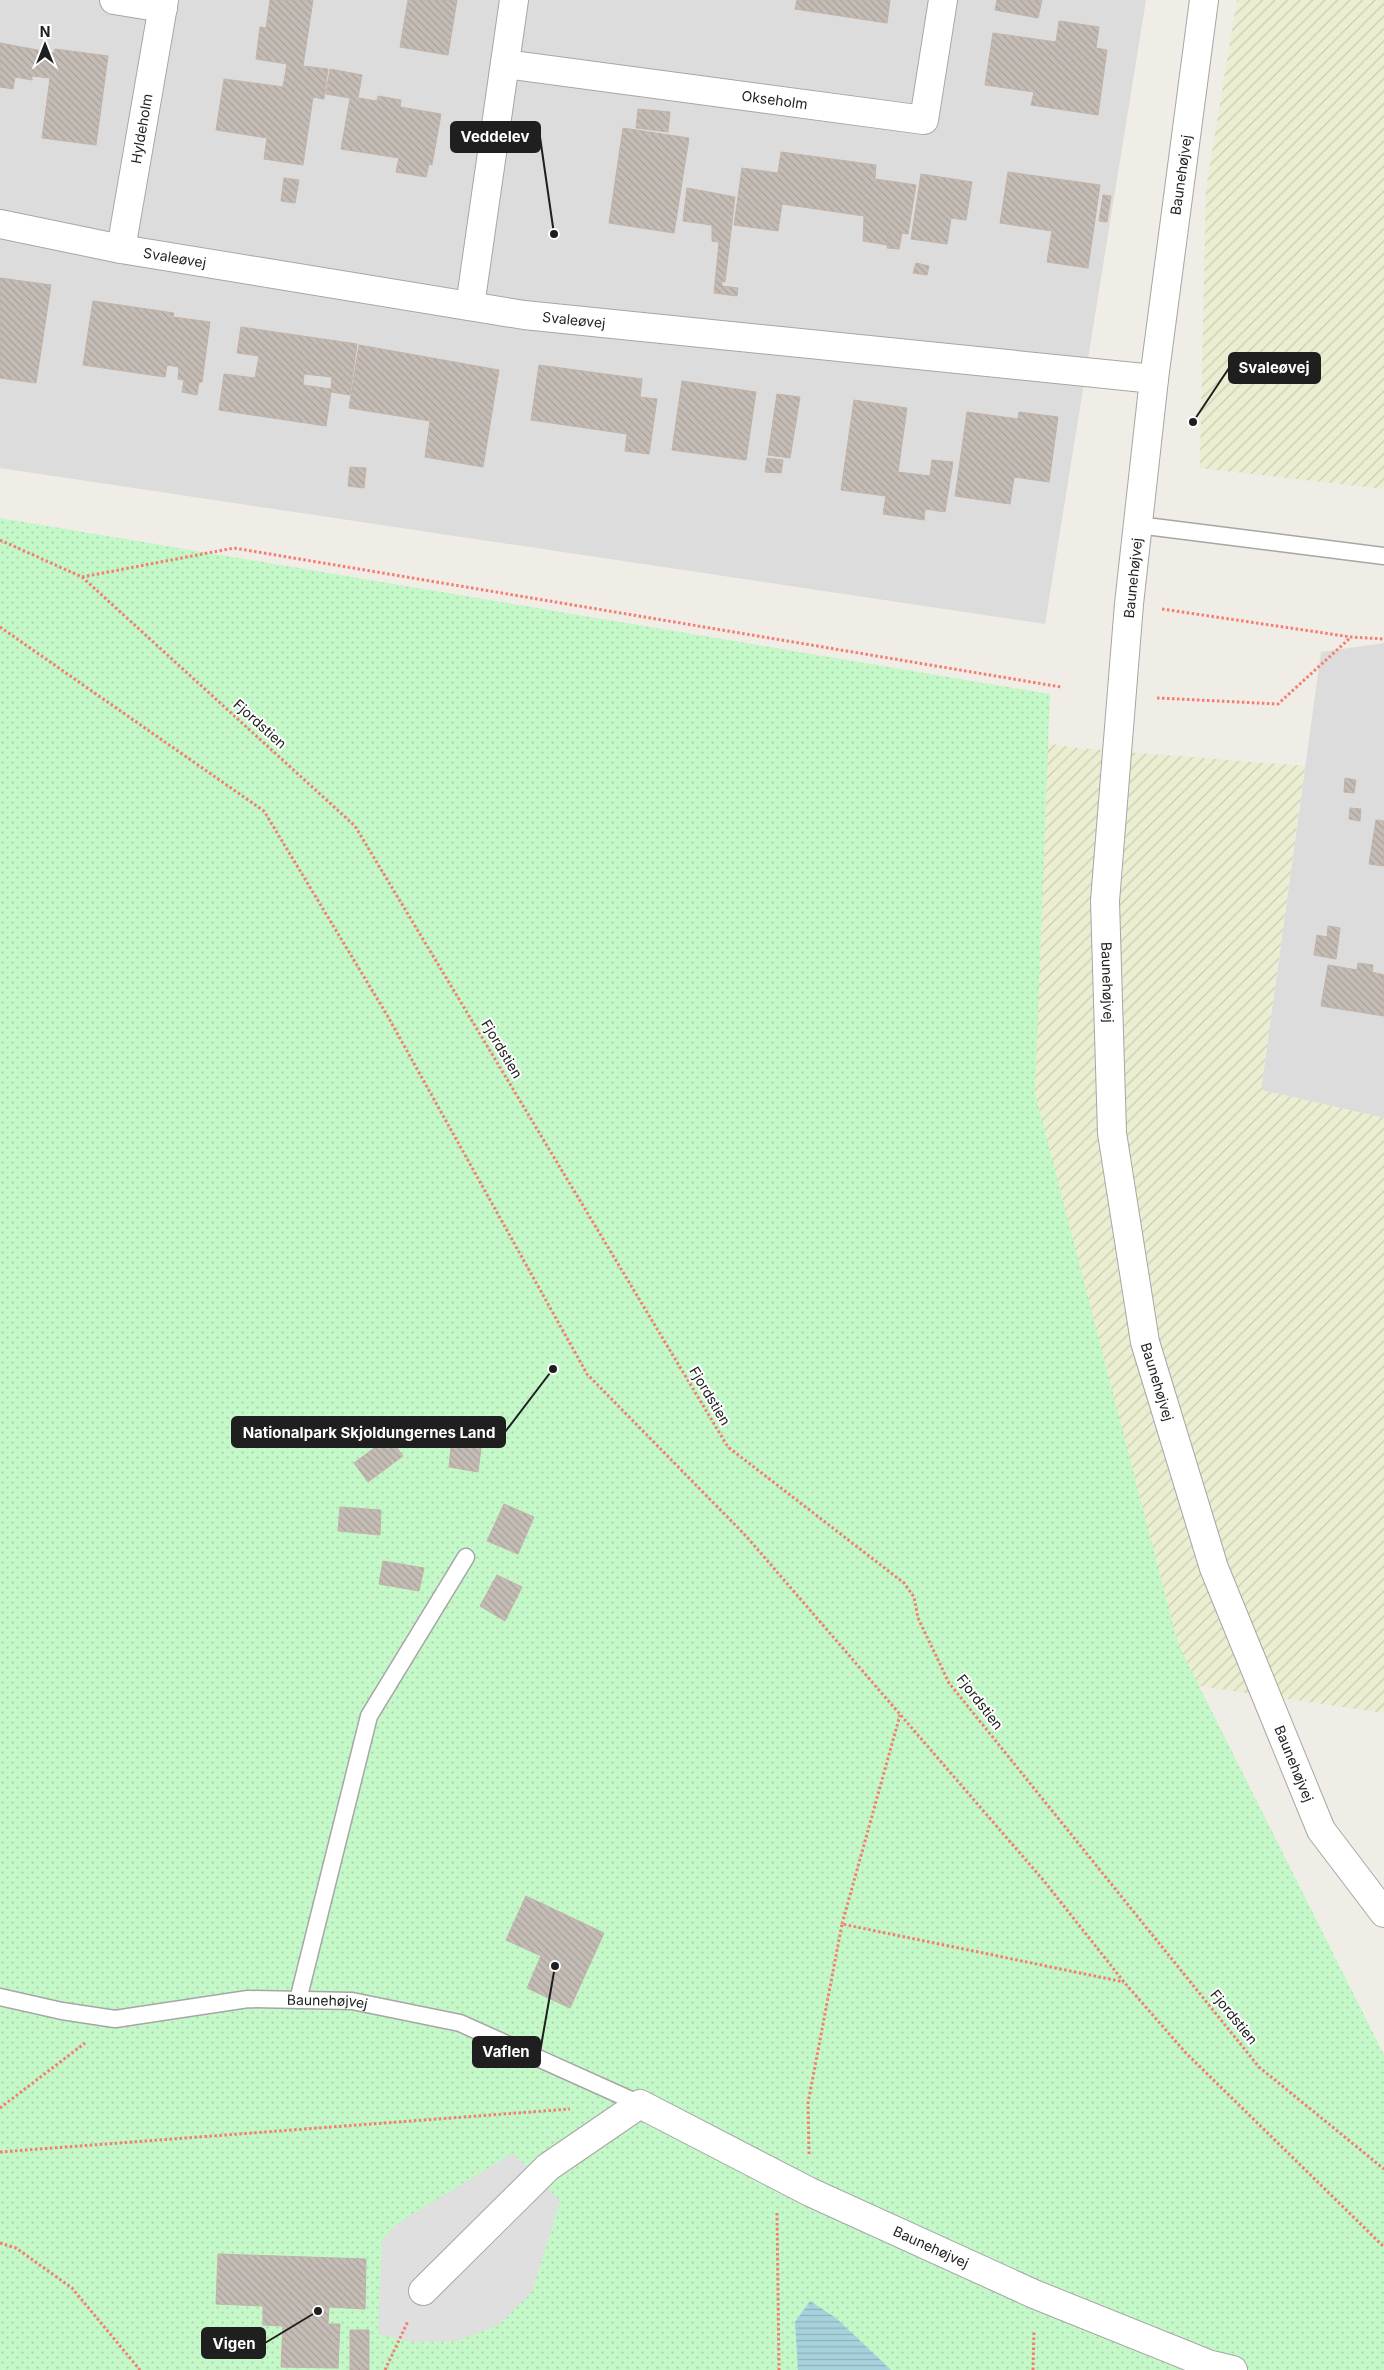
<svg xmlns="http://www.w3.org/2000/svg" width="1384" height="2370" font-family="Inter,sans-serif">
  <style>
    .residential { fill: #dddcdc }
    .farmland { fill: url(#farmland-furrows) }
    .park { fill: url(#park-dots) }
    .parking { fill: #dfdfdf }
    .water { fill: url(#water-rules) }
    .building { fill: url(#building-back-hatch); stroke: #c1b3a9; fill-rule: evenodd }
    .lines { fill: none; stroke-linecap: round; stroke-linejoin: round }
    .service-casing { stroke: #a6a6a6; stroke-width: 19 }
    .minor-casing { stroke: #a6a6a6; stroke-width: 30 }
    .path { stroke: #f77c70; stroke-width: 3; stroke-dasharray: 2.5 2.5; stroke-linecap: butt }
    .service { stroke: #fff; stroke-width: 16 }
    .minor { stroke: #fff; stroke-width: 28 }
    .labels { text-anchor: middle; stroke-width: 4; stroke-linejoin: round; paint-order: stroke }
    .street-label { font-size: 14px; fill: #1f1f1f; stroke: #fff }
    .leader { fill: none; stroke: #1f1f1f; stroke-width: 2 }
    .callout-dot { fill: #1f1f1f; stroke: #fff; stroke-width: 2 }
    .callout { fill: #1f1f1f; stroke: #1f1f1f; stroke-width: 2 }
    .callout-label { font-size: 15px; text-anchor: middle; font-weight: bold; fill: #fff }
  </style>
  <defs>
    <pattern id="farmland-furrows" width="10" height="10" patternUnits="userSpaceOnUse" patternTransform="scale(1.25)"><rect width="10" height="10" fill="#eceed2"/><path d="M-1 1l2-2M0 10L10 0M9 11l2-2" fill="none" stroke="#caccb4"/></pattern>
    <pattern id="park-dots" width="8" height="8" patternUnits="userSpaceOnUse" patternTransform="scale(1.25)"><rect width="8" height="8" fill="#c4f8c8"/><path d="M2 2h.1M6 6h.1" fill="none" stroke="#a8d4ab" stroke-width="1.8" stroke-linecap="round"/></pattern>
    <pattern id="water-rules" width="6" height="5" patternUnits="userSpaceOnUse" patternTransform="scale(1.25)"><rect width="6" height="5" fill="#a7d1dc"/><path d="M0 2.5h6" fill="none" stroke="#8fb3bc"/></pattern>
    <pattern id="building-back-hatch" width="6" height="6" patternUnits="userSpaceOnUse" patternTransform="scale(1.25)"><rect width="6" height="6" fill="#c4bcb5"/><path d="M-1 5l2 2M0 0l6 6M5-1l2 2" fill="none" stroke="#a8a19b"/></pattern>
  </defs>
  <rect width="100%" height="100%" fill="#f0ece6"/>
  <!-- residential -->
  <path class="residential" d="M0 0H1146L1045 624 0 468Z
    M1384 643V1118L1261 1090 1321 652Z"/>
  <!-- farmland -->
  <path class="farmland" d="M1237 0H1384V489L1200 468 1206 189Z
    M663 676 1075 748 1305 766 1261 1090 1384 1118V1713L1179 1683Z"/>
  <!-- park -->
  <path class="park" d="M0 518 1050 694 1035 1093 1178 1644 1384 2055V2370H0Z"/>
  <!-- parking -->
  <path class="parking" d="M513 2153 560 2201 532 2292 499 2325 457 2341 411 2342 378 2334 382 2240 395 2225Z"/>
  <!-- water -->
  <path class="water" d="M810 2301 836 2318 891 2370H798L795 2322Z"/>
  <!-- building -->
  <path class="building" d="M270 0H313L303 66 328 69 324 99 313 97 303 165 264 159 267 138 216 130 224 79 283 87 287 64 256 59 260 27 266 28Z
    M408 0H457L448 55 400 47Z
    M797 0H890L887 23 795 9Z
    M997 0H1042L1038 18 995 10Z
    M1059 21 1099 27 1096 48 1107 50 1098 115 1031 105 1034 92 985 85 993 33 1056 42Z
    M0 43 54 53 55 49 108 56 96 145 42 138 50 78 32 76V80L15 77 13 89 0 87Z
    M330 69 362 75 358 98 377 101 378 96 401 100 400 107 441 114 432 165 429 164 426 177 396 172 399 158 341 149 350 98 326 94Z
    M638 109 670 112 668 132 636 128Z
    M623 128 689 138 674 233 609 223Z
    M781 152 876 165 875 179 916 185 908 234 902 233 899 249 887 248 889 231 887 245 863 241 864 216 782 204 778 231 734 225 742 168 778 173Z
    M1008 172 1100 185 1088 268 1047 262 1052 231 1000 223Z
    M921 174 972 182 966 220 951 218 947 244 911 239Z
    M284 178 299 180 295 203 281 201Z
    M687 188 735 197 725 282 722 281V286L738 288 737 296 714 293 719 242 712 241V225L683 221Z
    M1103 195 1111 196 1107 222 1099 221Z
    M916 263 929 266 927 275 913 273Z
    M0 278 51 285 36 383 0 378Z
    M93 301 174 313 173 317 210 322 202 382H199L197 395 182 392 184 380 178 379 179 367 167 365 165 377 83 365Z
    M241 327 357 344 350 395 331 392 326 426 219 410 224 374 255 378 259 356 237 353ZM304 374 332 377 331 389 303 385Z
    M359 345 499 370 483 467 425 457 430 421 349 408Z
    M539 365 642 379 640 397 657 399 649 454 625 451 627 434 531 420Z
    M682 381 756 392 746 460 672 450Z
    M777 394 800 397 790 458 768 455Z
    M854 400 907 408 898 472 930 476 932 460 953 462 945 512 925 509 924 520 883 514 886 496 841 490Z
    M967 412 1018 419 1019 412 1058 417 1049 482 1014 477 1010 504 955 496Z
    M767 458 783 460 781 473 765 472Z
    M350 467 366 468 364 488 348 486Z
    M1345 778 1356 780 1354 793 1344 792Z
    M1350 808 1361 809 1360 821 1349 819Z
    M1376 820 1384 821V866L1369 864Z
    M1328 926 1340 928 1336 959 1314 955 1317 935 1327 937Z
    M1358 963 1373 965 1372 972 1384 975V1016L1321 1006 1328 965 1357 970Z
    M453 1428 483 1432 478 1472 449 1467Z
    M389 1437 403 1456 368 1482 354 1463Z
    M504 1504 534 1517 518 1554 487 1541Z
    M340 1507 381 1510 380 1535 338 1531Z
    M383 1561 424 1568 419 1591 379 1584Z
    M497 1575 522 1587 505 1621 480 1606Z
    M526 1896 604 1933 570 2008 527 1988 541 1956 506 1940Z
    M218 2254 366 2259 365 2309 329 2307 328 2324H340L338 2368 281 2367 283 2326 263 2325V2306L216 2304Z
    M350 2330H369V2370H350Z"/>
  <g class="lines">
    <defs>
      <g id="service">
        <path d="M1138 525 1384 556"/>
        <path id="s1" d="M0 1997 62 2011 115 2019 248 1999 352 2001 460 2023 640 2104"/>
        <path d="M298 2000 369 1716 466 1557"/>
      </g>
      <g id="minor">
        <path d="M114 0 163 8"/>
        <path id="s2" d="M1204 0 1154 379 1129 604 1105 901 1112 1133 1145 1342 1214 1568 1321 1830 1384 1913"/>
        <path id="s3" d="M505 64 924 120 943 0"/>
        <path id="s4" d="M0 224 121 249 524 315 1154 379"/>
        <path id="s5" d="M121 249 164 0"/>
        <path d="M470 306 514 0"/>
        <path id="s6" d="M423 2291 548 2167 640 2104 810 2192 1034 2294 1208 2364 1233 2370"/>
      </g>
    </defs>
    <!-- service casing -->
    <use href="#service" class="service-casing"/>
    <!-- minor casing -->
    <use href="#minor" class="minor-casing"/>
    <!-- path -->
    <path class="path" d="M0 540 82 577 234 548 1061 687
      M82 577 355 826 728 1447 904 1583 914 1597 918 1618 949 1683 1259 2067 1384 2169
      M1162 609 1351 637 1384 639
      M0 627 264 811 387 1015 587 1374 746 1536 1044 1881 1124 1982 1185 2052 1384 2247
      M1157 698 1278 704 1350 638
      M842 1924 900 1715
      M0 2108 85 2043
      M0 2152 570 2109
      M809 2154 808 2103 842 1924 1124 1982
      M777 2213 779 2370
      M0 2243 16 2248 72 2288 140 2370
      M385 2370 408 2321
      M1033 2370 1034 2331"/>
    <!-- service -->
    <use href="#service" class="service"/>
    <!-- minor -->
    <use href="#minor" class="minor"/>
  </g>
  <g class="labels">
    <!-- street labels -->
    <g class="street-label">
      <text dy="5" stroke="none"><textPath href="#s3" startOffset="272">Okseholm</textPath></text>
      <text dy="5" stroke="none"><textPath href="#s5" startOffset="122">Hyldeholm</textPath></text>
      <text transform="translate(1181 175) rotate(-82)" y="5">Baunehøjvej</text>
      <text dy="5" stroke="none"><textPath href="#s4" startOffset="178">Svaleøvej</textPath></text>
      <text dy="5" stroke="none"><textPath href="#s4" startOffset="582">Svaleøvej</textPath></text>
      <text transform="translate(1133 578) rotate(-84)" y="5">Baunehøjvej</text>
      <text transform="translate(260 724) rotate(42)" y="5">Fjordstien</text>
      <text dy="5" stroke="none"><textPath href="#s2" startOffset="988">Baunehøjvej</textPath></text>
      <text transform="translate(502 1049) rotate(59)" y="5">Fjordstien</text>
      <text dy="5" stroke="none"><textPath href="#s2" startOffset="1392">Baunehøjvej</textPath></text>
      <text transform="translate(710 1396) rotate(59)" y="5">Fjordstien</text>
      <text transform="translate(980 1702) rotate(52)" y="5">Fjordstien</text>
      <text dy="5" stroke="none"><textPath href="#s2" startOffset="1798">Baunehøjvej</textPath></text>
      <text dy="5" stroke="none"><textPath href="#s1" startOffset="331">Baunehøjvej</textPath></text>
      <text transform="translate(1234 2017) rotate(51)" y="5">Fjordstien</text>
      <text dy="5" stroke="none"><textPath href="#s6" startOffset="612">Baunehøjvej</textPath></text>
    </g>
  </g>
  <!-- callouts -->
  <path class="leader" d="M554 234L540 137M1193 422L1229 368M553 1369L505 1432M555 1966L540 2052M318 2311L265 2343"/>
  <g class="callout-dot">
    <circle cx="554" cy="234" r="5"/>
    <circle cx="1193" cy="422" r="5"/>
    <circle cx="553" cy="1369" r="5"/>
    <circle cx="555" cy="1966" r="5"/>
    <circle cx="318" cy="2311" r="5"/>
  </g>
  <g class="callout">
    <rect x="451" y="122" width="89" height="30" rx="5"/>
    <rect x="1229" y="353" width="91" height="30" rx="5"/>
    <rect x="232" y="1417" width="273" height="30" rx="5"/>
    <rect x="473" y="2037" width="67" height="30" rx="5"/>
    <rect x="202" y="2328" width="63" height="30" rx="5"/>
  </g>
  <g class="callout-label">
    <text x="495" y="142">Veddelev</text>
    <text x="1274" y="373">Svaleøvej</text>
    <text x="369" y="1438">Nationalpark Skjoldungernes Land</text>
    <text x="506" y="2057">Vaflen</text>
    <text x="234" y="2349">Vigen</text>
  </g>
  <!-- north arrow -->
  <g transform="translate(45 45)" stroke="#ffffff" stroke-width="4" paint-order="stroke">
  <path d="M0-4L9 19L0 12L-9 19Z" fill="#1f1f1f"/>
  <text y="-8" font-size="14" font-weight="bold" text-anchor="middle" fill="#1f1f1f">N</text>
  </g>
</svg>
